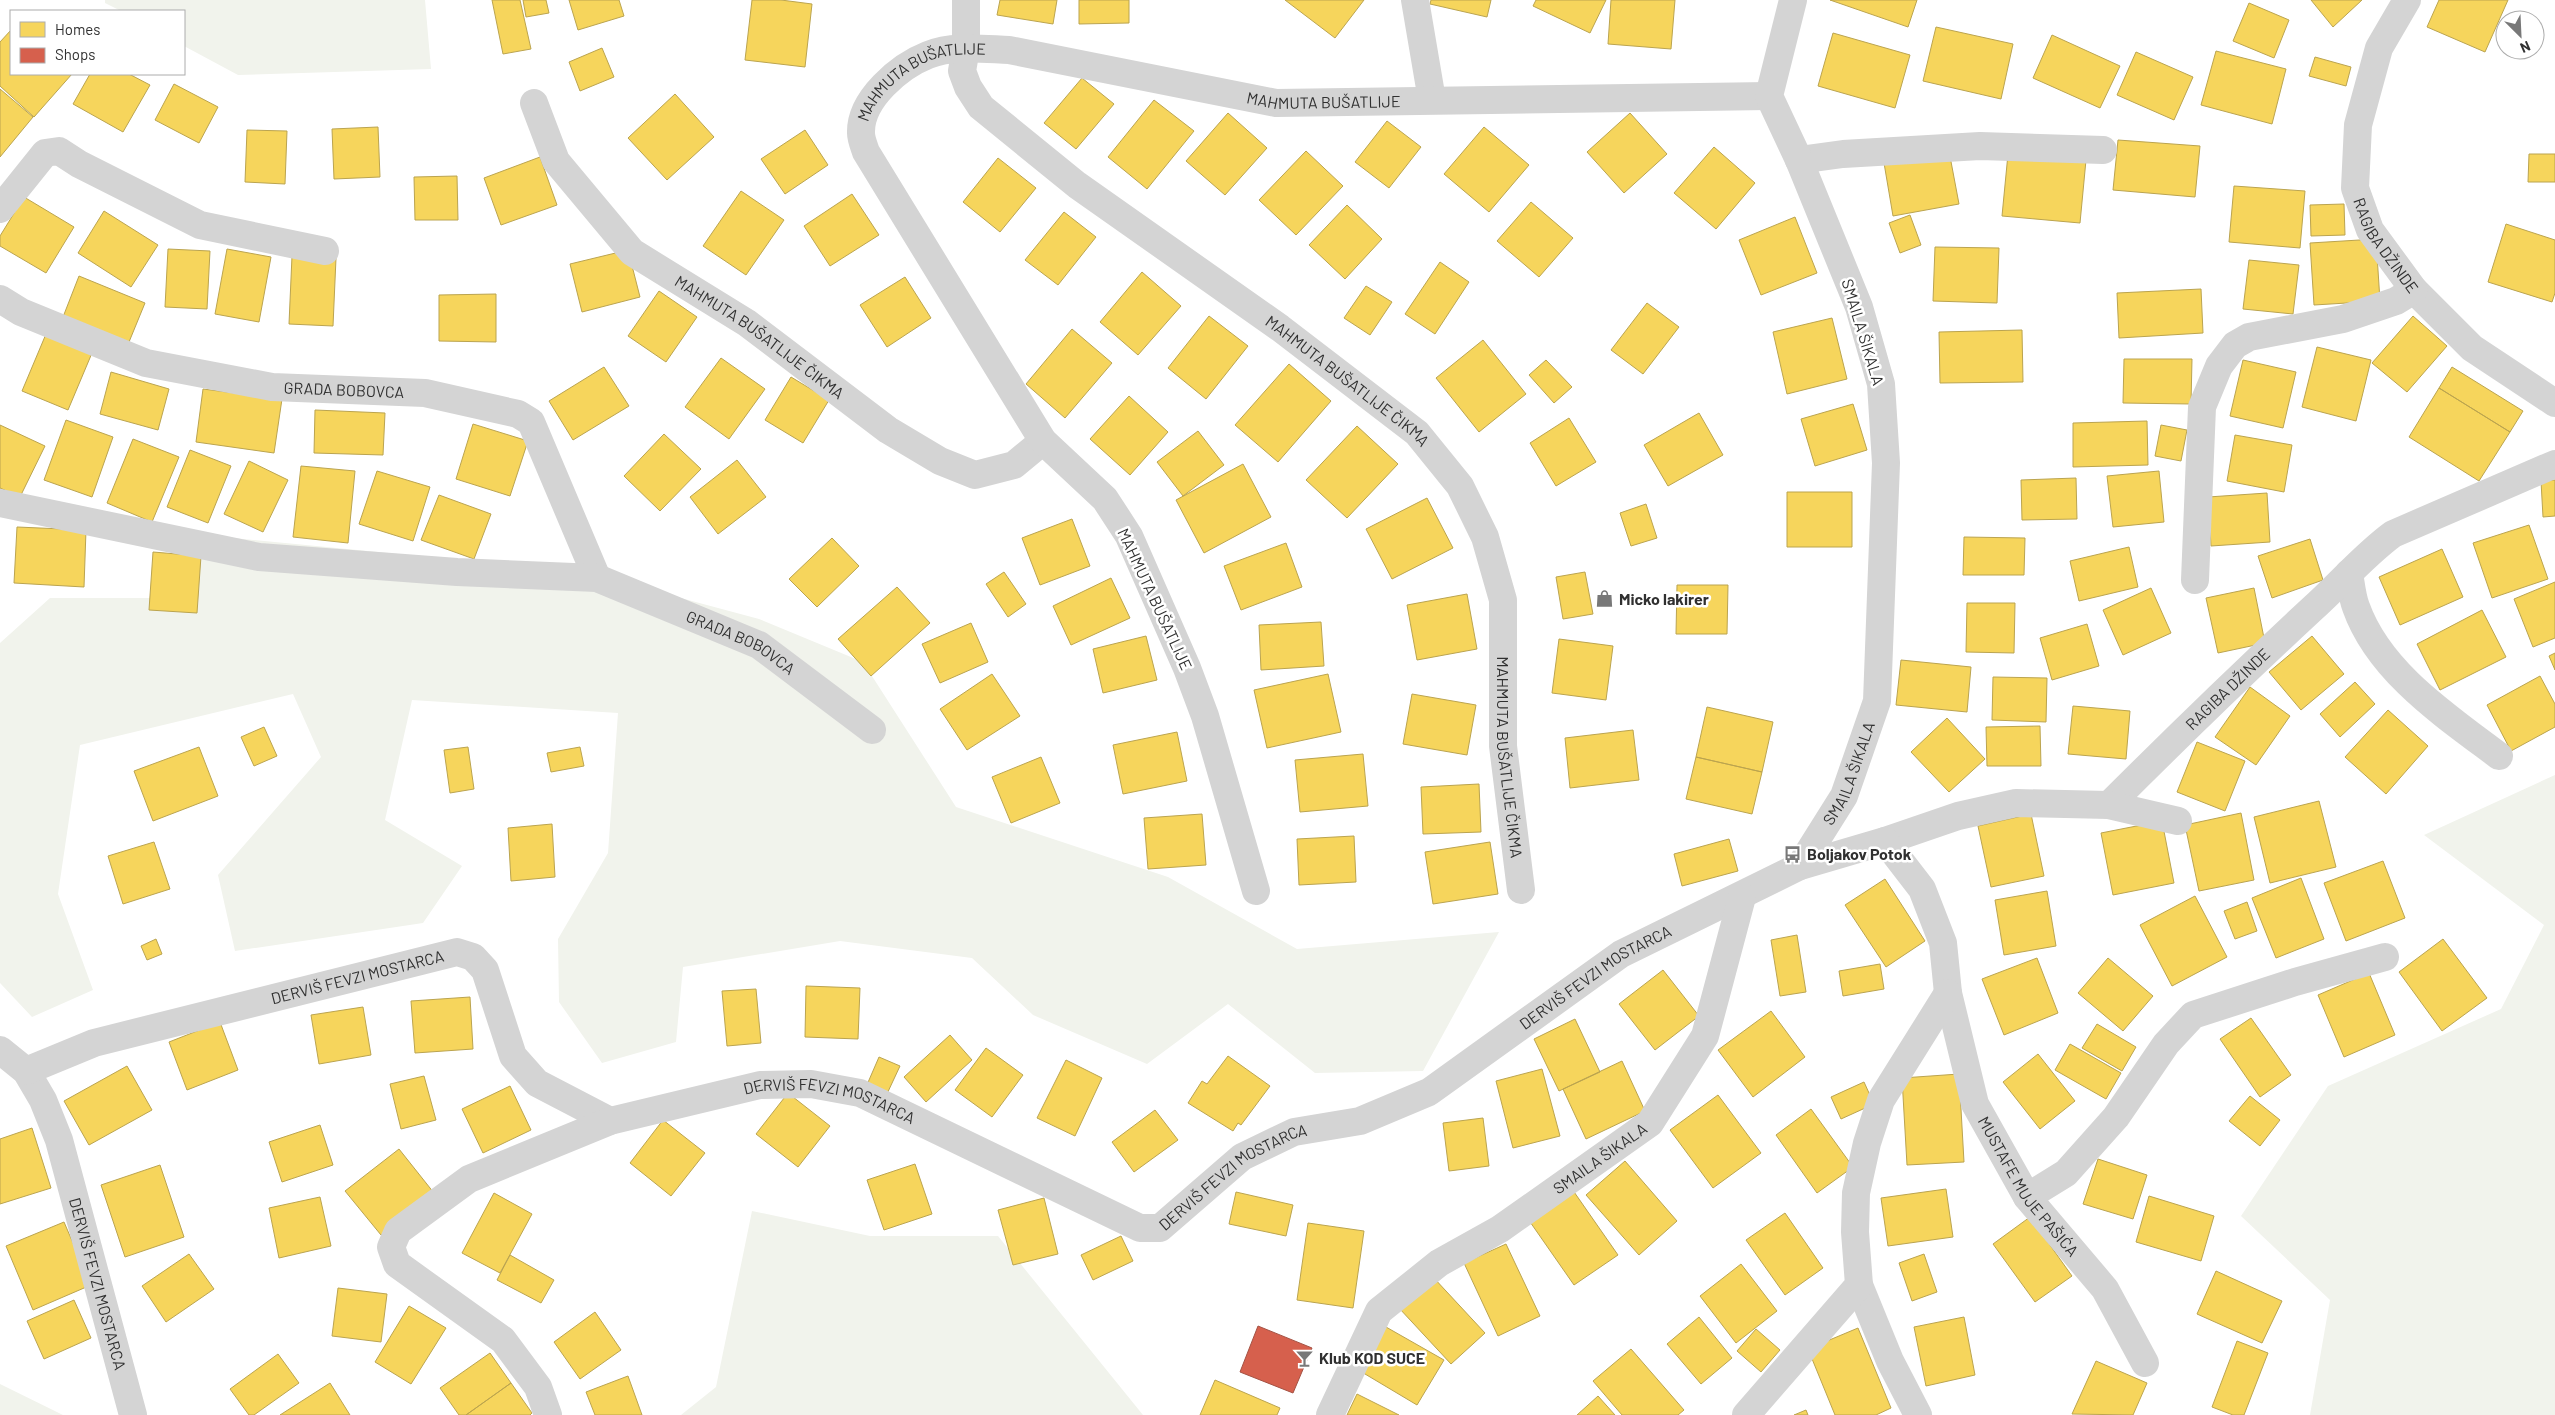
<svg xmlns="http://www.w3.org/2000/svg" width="2555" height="1415" font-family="Barlow,sans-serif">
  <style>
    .green { fill: #f1f3ec }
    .homes { fill: #f6d55c; stroke: #bba44f }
    .shops { fill: #d6604d; stroke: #a45244 }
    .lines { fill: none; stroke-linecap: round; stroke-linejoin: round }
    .minor { stroke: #d4d4d4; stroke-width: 28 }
    .labels { text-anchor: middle; stroke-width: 5; stroke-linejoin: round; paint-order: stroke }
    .street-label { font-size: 16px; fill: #303030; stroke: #fff }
    .poi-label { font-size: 16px; font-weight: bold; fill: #303030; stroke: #fff; text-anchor: start }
  </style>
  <rect width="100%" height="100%" fill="#fff"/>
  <!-- green -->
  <path class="green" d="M105 0H425L431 69 238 75 184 46V11H121L105 3Z
    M223 537 584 572 759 619 863 662 956 807 1168 877 1297 949 1499 932 1423 1071 1315 1073 1228 1004 1147 1064 1033 1015 972 958 840 941 683 967 676 1042 602 1063 559 1002 558 939 608 853 618 713 412 700 385 820 462 866 423 923 235 951 218 875 321 757 293 694 80 745 58 894 93 990 32 1017 0 983V643L50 598H158Z
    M2555 775V1415H2310L2330 1300 2241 1216 2328 1086 2501 1009 2544 925 2424 835Z
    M752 1211 870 1236H998L1143 1415H681L716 1387Z
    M0 1384 63 1415H0Z"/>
  <!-- homes -->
  <path class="homes" d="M492 0H520L531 49 503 54Z
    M523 0H546L549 13 526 17Z
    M569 0H619L624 16 578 30Z
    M752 0H781L812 4 805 67 745 60Z
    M1000 0H1057L1053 24 997 15Z
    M1079 0H1129V23L1079 24Z
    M1285 0H1364L1335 38Z
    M1431 0H1491L1487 17 1430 4Z
    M1536 0H1606L1590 33 1533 6Z
    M1611 0H1675L1671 49 1608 44Z
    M1830 0H1917L1908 27Z
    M2311 0H2362L2333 27Z
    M2439 0H2508L2485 52 2427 27Z
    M2249 3 2289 20 2274 58 2233 41Z
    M1936 27 2013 44 2001 99 1923 81Z
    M11 30V74H72L34 117 0 86V42Z
    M1833 33 1910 55 1895 108 1818 86Z
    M2052 35 2120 66 2100 108 2033 78Z
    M602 48 614 77 580 91 569 62Z
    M2216 51 2286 69 2272 124 2201 105Z
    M2136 52 2193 77 2174 120 2117 95Z
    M2315 57 2351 67 2346 86 2309 76Z
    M90 74H129L150 85 123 132 73 104Z
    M1082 78 1114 104 1076 149 1044 123Z
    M174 84 218 107 199 143 155 120Z
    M0 89 33 117 0 157Z
    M675 94 714 137 667 180 628 138Z
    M1154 100 1194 131 1147 189 1108 157Z
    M1228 113 1267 148 1225 195 1186 161Z
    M1630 113 1667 154 1624 193 1587 152Z
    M1387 121 1421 147 1389 188 1355 162Z
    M378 127 380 177 334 179 332 129Z
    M1484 127 1529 165 1489 212 1444 174Z
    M247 130 287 131 285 184 245 182Z
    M805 130 828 165 785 194 761 159Z
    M2118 140 2200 146 2195 197 2113 190Z
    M1714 147 1755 183 1716 229 1674 193Z
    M1306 151 1343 186 1296 235 1259 200Z
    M1949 151 1959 204 1893 216 1884 163Z
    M2008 154 2086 160 2080 223 2002 216Z
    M2529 154H2555V182H2528Z
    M540 157 557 205 501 225 484 178Z
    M998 158 1036 188 1000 232 963 202Z
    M457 176 458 220H415L414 177Z
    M2234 186 2305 191 2300 248 2229 242Z
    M741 191 784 220 746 275 703 246Z
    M852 194 879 235 830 266 804 226Z
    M24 197 74 227 46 273 0 246V236Z
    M1531 202 1573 238 1539 277 1497 241Z
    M2344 204 2345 235 2311 236 2310 205Z
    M1347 205 1382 239 1345 279 1309 245Z
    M104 211 158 245 131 287 78 253Z
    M1064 212 1096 237 1058 285 1025 260Z
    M1910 215 1921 245 1900 253 1889 223Z
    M1795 217 1817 273 1761 295 1739 240Z
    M2506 224 2555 240V293L2552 302 2488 282Z
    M2376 239 2380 301 2314 305 2310 243Z
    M1935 247 1999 248 1997 303 1933 301Z
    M168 249 210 251 207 309 165 307Z
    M227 249 271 257 259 322 215 314Z
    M628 250 640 297 582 312 570 264Z
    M292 256 336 258 333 326 289 324Z
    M2249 260 2299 265 2293 314 2243 309Z
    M1440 262 1469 282 1435 334 1405 314Z
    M1142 272 1181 306 1138 355 1100 322Z
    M79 276 145 303 129 342 63 317Z
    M905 277 931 318 887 347 860 305Z
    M1366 286 1392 302 1370 335 1344 318Z
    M2201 289 2203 333 2119 338 2117 293Z
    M659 291 697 317 666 362 628 336Z
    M496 294V342L439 341V295Z
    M1647 303 1679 327 1643 374 1611 350Z
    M1209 316 1248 346 1206 399 1168 368Z
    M2413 316 2447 346 2407 392 2372 363Z
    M1832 318 1847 379 1787 394 1773 332Z
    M1072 329 1112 363 1065 418 1026 384Z
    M2022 330 2023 382 1940 383 1939 332Z
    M46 334 92 353 68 410 22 391Z
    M1483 340 1526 394 1479 432 1436 378Z
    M2317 347 2371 360 2356 421 2302 407Z
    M721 358 765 389 729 439 685 407Z
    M2124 359H2192L2191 404 2123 403Z
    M1546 360 1572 387 1554 403 1529 375Z
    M2243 360 2296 372 2283 428 2230 416Z
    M1289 364 1331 401 1278 462 1235 425Z
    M604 367 629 406 573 440 549 401Z
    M2452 367 2523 411 2510 432 2439 388Z
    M111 372 169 389 158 430 100 414Z
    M791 377 829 400 803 443 765 420Z
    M2439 388 2510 432 2479 481 2409 437Z
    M203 389 282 399 274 453 196 442Z
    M1129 396 1168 432 1130 475 1090 439Z
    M1853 404 1867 450 1815 466 1801 419Z
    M315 410 385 413 383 455 314 453Z
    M1699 413 1723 455 1668 486 1644 445Z
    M1569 418 1596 462 1556 486 1530 443Z
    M66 420 113 437 92 497 44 480Z
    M2147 421 2148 465 2073 467V423Z
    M473 424 528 441 510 496 456 479Z
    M0 425 45 446 20 497 0 488Z
    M2161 425 2187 430 2181 461 2155 456Z
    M1357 426 1398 464 1347 518 1306 480Z
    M1198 431 1224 465 1183 496 1157 462Z
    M664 434 701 469 660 511 624 476Z
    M2235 435 2292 445 2284 492 2227 481Z
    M133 439 179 457 152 522 107 503Z
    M190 450 231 466 208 523 167 507Z
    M737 460 766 497 718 534 690 497Z
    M249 461 288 480 263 532 224 514Z
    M1243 464 1271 517 1204 553 1176 500Z
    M301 466 355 471 348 543 293 537Z
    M377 471 430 487 413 541 359 524Z
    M2159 471 2164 522 2113 527 2107 476Z
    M2076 478 2077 519 2022 520 2021 480Z
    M2555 480V516L2543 517 2541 481Z
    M1787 492H1852V547H1787Z
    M2267 493 2270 542 2211 546 2208 497Z
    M439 495 491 514 474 559 421 540Z
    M1427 498 1453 548 1392 579 1366 529Z
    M1646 504 1657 538 1631 546 1620 513Z
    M1072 519 1090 566 1040 585 1022 538Z
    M2529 525 2548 579 2492 598 2473 543Z
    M17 527 86 530 84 587 14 583Z
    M1964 537 2025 538 2024 575H1963Z
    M832 538 859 566 817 607 789 579Z
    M2310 539 2323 580 2272 598 2258 556Z
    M1286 543 1302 587 1241 610 1224 566Z
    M2129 547 2138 587 2079 601 2070 561Z
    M2442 549 2463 597 2400 625 2379 577Z
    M153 552 201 556 197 613 149 610Z
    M1004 572 1026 604 1008 617 986 584Z
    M1585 572 1593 614 1563 619 1556 577Z
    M1111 578 1130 618 1071 645 1053 606Z
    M2555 582V638L2533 647 2514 599Z
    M1677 585H1728L1727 634H1676Z
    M897 587 930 623 871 676 838 639Z
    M2151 588 2171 633 2123 655 2103 610Z
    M2254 588 2265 643 2218 653 2206 598Z
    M1467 594 1477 649 1417 660 1407 605Z
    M1967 603H2015L2014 653 1966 652Z
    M2482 610 2506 657 2440 690 2417 644Z
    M1321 622 1324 666 1261 670 1259 625Z
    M971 623 988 662 940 683 922 644Z
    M2087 624 2099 666 2052 680 2040 638Z
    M1146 636 1157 680 1103 693 1093 649Z
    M2312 636 2344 674 2301 710 2269 672Z
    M1559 639 1613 646 1606 700 1552 693Z
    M2555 653V670L2549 656Z
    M1901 660 1971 667 1967 712 1896 705Z
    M992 674 1020 716 967 750 940 709Z
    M1328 674 1341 732 1267 748 1254 690Z
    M2540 676 2555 704V727L2511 751 2487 705Z
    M1993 677 2047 678 2046 722 1992 720Z
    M2355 682 2375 704 2340 737 2320 714Z
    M2250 687 2290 716 2256 765 2215 737Z
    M1412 694 1476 705 1467 755 1403 744Z
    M2073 706 2130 711 2126 759 2068 754Z
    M1707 707 1773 722 1762 772 1696 757Z
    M2388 710 2428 746 2386 794 2345 757Z
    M1947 718 1985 759 1949 792 1911 752Z
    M2040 726 2041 766H1987L1986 727Z
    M264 727 277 756 254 766 241 737Z
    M1633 730 1639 780 1570 788 1565 738Z
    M1177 732 1187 781 1123 794 1113 745Z
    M2197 742 2245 761 2225 811 2177 792Z
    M199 747 218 796 153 821 134 771Z
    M468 747 474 789 450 793 444 750Z
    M580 747 584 766 551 772 547 753Z
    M1363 754 1368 806 1300 812 1295 760Z
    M1041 757 1060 803 1011 823 992 777Z
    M1696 757 1762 772 1752 814 1686 799Z
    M1479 784 1481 832 1423 834 1421 787Z
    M2319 801 2336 867 2270 883 2254 817Z
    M2241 813 2254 880 2199 891 2185 825Z
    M1202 814 1206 865 1148 869 1144 818Z
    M2031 814 2044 876 1991 887 1978 826Z
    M2162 821 2174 883 2113 895 2101 833Z
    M552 824 555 877 511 881 508 828Z
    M1354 836 1356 882 1299 885 1297 839Z
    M1729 839 1738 871 1682 886 1674 854Z
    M154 842 170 889 123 904 108 856Z
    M1490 842 1498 894 1433 904 1425 852Z
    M2383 861 2405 918 2346 941 2324 883Z
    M2301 878 2324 939 2276 958 2252 898Z
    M1885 879 1925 941 1886 967 1845 905Z
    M2047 891 2056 946 2004 955 1995 900Z
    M2195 896 2227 957 2172 986 2140 925Z
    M2247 902 2257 931 2235 939 2224 911Z
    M1797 935 1806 992 1780 996 1771 940Z
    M156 939 162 954 147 960 141 946Z
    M2443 939 2487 998 2442 1031 2399 972Z
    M2037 958 2058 1013 2004 1035 1982 979Z
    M2108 958 2153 996 2123 1031 2078 993Z
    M1880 964 1884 989 1843 996 1839 971Z
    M1663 970 1699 1016 1655 1050 1619 1004Z
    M2369 973 2395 1035 2344 1057 2318 995Z
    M806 986 860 988 858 1039 805 1037Z
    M756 989 761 1043 727 1046 722 991Z
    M470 997 473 1049 415 1053 411 1001Z
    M363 1007 371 1055 319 1064 311 1015Z
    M1771 1011 1805 1057 1753 1097 1718 1050Z
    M2251 1018 2291 1075 2260 1097 2220 1039Z
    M1575 1019 1600 1072 1559 1091 1534 1039Z
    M220 1022 238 1070 187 1090 169 1042Z
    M2097 1024 2136 1047 2122 1071 2082 1048Z
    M950 1035 972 1060 926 1102 904 1077Z
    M2070 1044 2121 1073 2106 1099 2055 1070Z
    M986 1048 1023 1075 992 1117 955 1090Z
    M2038 1054 2075 1101 2040 1129 2003 1082Z
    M1228 1056 1270 1086 1241 1125 1238 1123 1233 1131 1188 1103 1202 1081 1207 1084Z
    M879 1057 900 1066 886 1096 866 1087Z
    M1066 1060 1102 1078 1075 1136 1037 1118Z
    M1622 1061 1645 1111 1586 1139 1563 1089Z
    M127 1066 152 1110 89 1145 64 1101Z
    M1542 1069 1560 1136 1513 1148 1496 1081Z
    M1959 1074 1964 1162 1907 1165 1902 1078Z
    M424 1076 436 1120 401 1129 390 1084Z
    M1864 1082 1874 1104 1841 1119 1831 1097Z
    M510 1086 531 1130 483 1153 462 1109Z
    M788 1093 830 1126 798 1167 756 1134Z
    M1718 1095 1761 1153 1713 1188 1670 1130Z
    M2250 1096 2280 1120 2260 1146 2229 1121Z
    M1811 1109 1853 1167 1817 1193 1776 1135Z
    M1155 1110 1178 1140 1134 1172 1112 1142Z
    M1483 1118 1489 1166 1449 1171 1443 1123Z
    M663 1120 705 1153 671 1196 630 1163Z
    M320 1125 333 1165 282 1182 269 1142Z
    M32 1128 51 1188 0 1204V1139Z
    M399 1149 434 1193 381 1235 345 1191Z
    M2098 1159 2147 1175 2133 1219 2083 1204Z
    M1625 1161 1677 1221 1639 1255 1586 1195Z
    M915 1164 932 1214 884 1230 867 1180Z
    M160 1165 184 1237 125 1257 101 1185Z
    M1572 1189 1618 1255 1574 1285 1528 1219Z
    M1946 1189 1953 1237 1888 1246 1881 1198Z
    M1236 1192 1293 1205 1286 1236 1229 1224Z
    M494 1193 532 1214 500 1273 462 1253Z
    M2149 1196 2214 1216 2201 1261 2136 1242Z
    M320 1197 331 1246 279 1258 269 1208Z
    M1044 1198 1058 1254 1013 1265 998 1210Z
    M1785 1213 1823 1268 1785 1295 1746 1240Z
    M2030 1217 2072 1276 2035 1302 1993 1244Z
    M64 1222 91 1285 33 1310 6 1246Z
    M1308 1223 1364 1231 1353 1308 1297 1300Z
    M1121 1236 1133 1261 1093 1280 1081 1255Z
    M1506 1244 1540 1316 1498 1336 1464 1263Z
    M189 1254 214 1289 166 1322 142 1286Z
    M1924 1254 1937 1292 1912 1301 1899 1263Z
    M510 1255 554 1280 541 1303 497 1280Z
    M1741 1264 1777 1311 1736 1343 1700 1296Z
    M2216 1271 2282 1301 2262 1343 2197 1314Z
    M1433 1277 1485 1333 1451 1364 1399 1308Z
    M338 1288 387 1294 381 1342 332 1336Z
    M74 1300 91 1338 44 1359 27 1321Z
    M409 1306 446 1328 411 1384 375 1362Z
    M595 1312 621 1350 580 1379 554 1342Z
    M1699 1317 1732 1358 1701 1384 1667 1344Z
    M1964 1317 1975 1375 1926 1386 1914 1327Z
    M1386 1327 1444 1360 1417 1405 1360 1371Z
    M1858 1328 1891 1408 1876 1415H1835L1808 1349Z
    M1756 1329 1780 1350 1761 1372 1737 1351Z
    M2237 1341 2268 1353 2244 1415H2233L2212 1407Z
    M1631 1349 1684 1410 1678 1415H1622L1593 1381Z
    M490 1353 511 1383 466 1415H459L440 1388Z
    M278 1354 299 1383 254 1415H249L230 1389Z
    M2096 1361 2147 1383 2133 1415 2072 1414Z
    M628 1376 642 1415H595L586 1392Z
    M1215 1380 1280 1408 1277 1415H1200Z
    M330 1383 350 1415H280Z
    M511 1383 532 1413 530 1415H466Z
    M1357 1394 1399 1415H1347Z
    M1598 1396 1615 1415H1577Z
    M1806 1410 1808 1415H1794Z"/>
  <!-- shops -->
  <path class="shops" d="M1258 1326 1312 1348 1293 1393 1240 1372Z"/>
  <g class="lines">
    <!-- minor -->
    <g class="minor">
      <path id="s1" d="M966 0V48L962 71 968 87 981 107 1077 185 1280 328 1417 433 1460 486 1485 537 1503 600V746L1521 890"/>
      <path d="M1415 0 1432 100"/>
      <path id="s2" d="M2407 0 2379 48 2358 125 2355 188 2370 230 2414 290 2472 348 2555 403"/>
      <path id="s3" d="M534 103 556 161 632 252 747 323 888 430 940 461 975 475 1014 465 1043 441"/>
      <path d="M1799 160 1843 154 1980 146 2103 150"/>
      <path d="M0 209 45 153 59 151 79 164 200 225 325 251"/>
      <path id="s4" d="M0 299 21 312 146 363 272 387 425 393 518 414 531 422 597 578"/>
      <path id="s5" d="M0 503 259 557 457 572 597 578 759 645 872 730"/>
      <path d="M2349 573C2351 584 2352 597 2356 607 2379 672 2446 716 2499 756"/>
      <path d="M2195 580 2202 407 2219 366 2235 345 2249 337 2343 319 2396 301 2414 290"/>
      <path id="s6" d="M2109 805C2175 739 2243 673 2312 609 2340 584 2363 556 2393 534L2555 464"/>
      <path d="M1885 841 1958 816 2016 803 2109 805 2178 821"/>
      <path id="s7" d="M1800 866 1885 841 1922 889 1943 943 1948 993 1975 1104 2027 1197 2105 1289 2145 1363"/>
      <path id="s8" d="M1256 891 1205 716 1187 668 1129 536 1105 499 1043 441 866 152C864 146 861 139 861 133 860 99 900 66 928 55 953 45 983 49 1009 50L1276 103 1769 96"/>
      <path id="s9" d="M0 1050 26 1071 43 1100 59 1140 133 1415"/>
      <path id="s10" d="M26 1071 94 1043 457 952 473 957 485 970 513 1056 537 1083 610 1121"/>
      <path d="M2027 1197 2066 1173 2116 1117 2166 1044 2193 1015 2295 982 2385 957"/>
      <path d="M1859 1285 1890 1361 1918 1415"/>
      <path id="s11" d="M548 1415 538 1387 503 1340 397 1264 391 1247 398 1231 469 1179 610 1121 760 1085 811 1084 860 1093 1140 1228H1160L1242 1157 1294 1132 1360 1121 1429 1092 1621 954 1800 866 1844 796 1877 701 1886 463 1881 384 1859 307 1799 160 1769 96 1793 0"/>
      <path id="s12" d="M1330 1415 1379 1311 1439 1263 1500 1229 1650 1123 1705 1036 1742 897"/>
      <path d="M1746 1415 1859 1285 1855 1232 1856 1193 1867 1143 1881 1100 1948 993"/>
    </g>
  </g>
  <!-- icons -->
  <defs>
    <symbol id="shop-bare" viewBox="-9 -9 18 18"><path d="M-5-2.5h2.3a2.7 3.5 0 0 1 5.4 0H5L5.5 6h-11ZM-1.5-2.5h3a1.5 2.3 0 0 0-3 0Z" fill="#787878" stroke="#fff" stroke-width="2.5" paint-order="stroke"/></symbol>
    <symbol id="bus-bare" viewBox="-9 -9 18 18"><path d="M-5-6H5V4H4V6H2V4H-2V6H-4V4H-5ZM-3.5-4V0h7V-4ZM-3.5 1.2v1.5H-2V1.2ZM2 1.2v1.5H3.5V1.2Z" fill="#787878" stroke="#fff" stroke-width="2.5" paint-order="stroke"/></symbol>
    <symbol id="bar-bare" viewBox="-9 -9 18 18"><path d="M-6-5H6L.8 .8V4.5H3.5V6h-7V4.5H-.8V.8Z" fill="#787878" stroke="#fff" stroke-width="2.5" paint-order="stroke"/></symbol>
  </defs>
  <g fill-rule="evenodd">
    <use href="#shop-bare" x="1592" y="586" width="25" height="25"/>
    <use href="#bus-bare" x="1780" y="842" width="25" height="25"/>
    <use href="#bar-bare" x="1292" y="1346" width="25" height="25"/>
  </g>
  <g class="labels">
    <!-- street labels -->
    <g class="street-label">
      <text dy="6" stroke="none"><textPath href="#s8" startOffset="955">MAHMUTA BUŠATLIJE</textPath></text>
      <text dy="6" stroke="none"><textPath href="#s8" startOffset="1375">MAHMUTA BUŠATLIJE</textPath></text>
      <text dy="6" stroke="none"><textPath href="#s2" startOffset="264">RAGIBA DŽINDE</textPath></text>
      <text transform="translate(1863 332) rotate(73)" y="6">SMAILA ŠIKALA</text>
      <text dy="6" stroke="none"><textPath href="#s3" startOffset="334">MAHMUTA BUŠATLIJE ČIKMA</textPath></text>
      <text dy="6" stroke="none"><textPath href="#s1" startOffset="570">MAHMUTA BUŠATLIJE ČIKMA</textPath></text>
      <text dy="6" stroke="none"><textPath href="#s4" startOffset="360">GRADA BOBOVCA</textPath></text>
      <text transform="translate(1155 599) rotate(65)" y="6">MAHMUTA BUŠATLIJE</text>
      <text dy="6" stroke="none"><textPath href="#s5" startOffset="761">GRADA BOBOVCA</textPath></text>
      <text dy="6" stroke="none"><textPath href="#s6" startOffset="166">RAGIBA DŽINDE</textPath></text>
      <text dy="6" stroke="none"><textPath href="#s1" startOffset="1005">MAHMUTA BUŠATLIJE ČIKMA</textPath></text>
      <text dy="6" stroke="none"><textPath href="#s11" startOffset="1930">SMAILA ŠIKALA</textPath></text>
      <text dy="6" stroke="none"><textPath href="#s10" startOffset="345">DERVIŠ FEVZI MOSTARCA</textPath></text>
      <text dy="6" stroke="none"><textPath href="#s11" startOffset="1591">DERVIŠ FEVZI MOSTARCA</textPath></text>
      <text dy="6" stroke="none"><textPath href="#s11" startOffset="721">DERVIŠ FEVZI MOSTARCA</textPath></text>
      <text dy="6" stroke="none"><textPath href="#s12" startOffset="384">SMAILA ŠIKALA</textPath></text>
      <text dy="6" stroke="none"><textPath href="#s11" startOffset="1171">DERVIŠ FEVZI MOSTARCA</textPath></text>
      <text dy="6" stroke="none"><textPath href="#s7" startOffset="470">MUSTAFE MUJE PAŠIĆA</textPath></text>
      <text dy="6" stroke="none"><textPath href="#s9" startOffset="259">DERVIŠ FEVZI MOSTARCA</textPath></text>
    </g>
    <!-- poi labels -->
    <g class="poi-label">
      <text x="1619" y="605">Micko lakirer</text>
      <text x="1807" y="860">Boljakov Potok</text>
      <text x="1319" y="1364">Klub KOD SUCE</text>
    </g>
  </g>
  <!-- legend -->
  <rect x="10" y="10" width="175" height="65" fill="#ffffff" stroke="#acacac"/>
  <rect x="20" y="22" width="25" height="15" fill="#f6d55c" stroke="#acacac"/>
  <text x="55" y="35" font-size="15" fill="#303030">Homes</text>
  <rect x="20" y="48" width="25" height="15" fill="#d6604d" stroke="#acacac"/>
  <text x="55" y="60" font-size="15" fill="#303030">Shops</text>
  <!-- north arrow -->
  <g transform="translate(2520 35) rotate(156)"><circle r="24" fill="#ffffff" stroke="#acacac"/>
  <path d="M0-4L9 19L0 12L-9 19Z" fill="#787878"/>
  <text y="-8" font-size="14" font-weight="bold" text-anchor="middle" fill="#303030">N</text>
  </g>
</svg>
